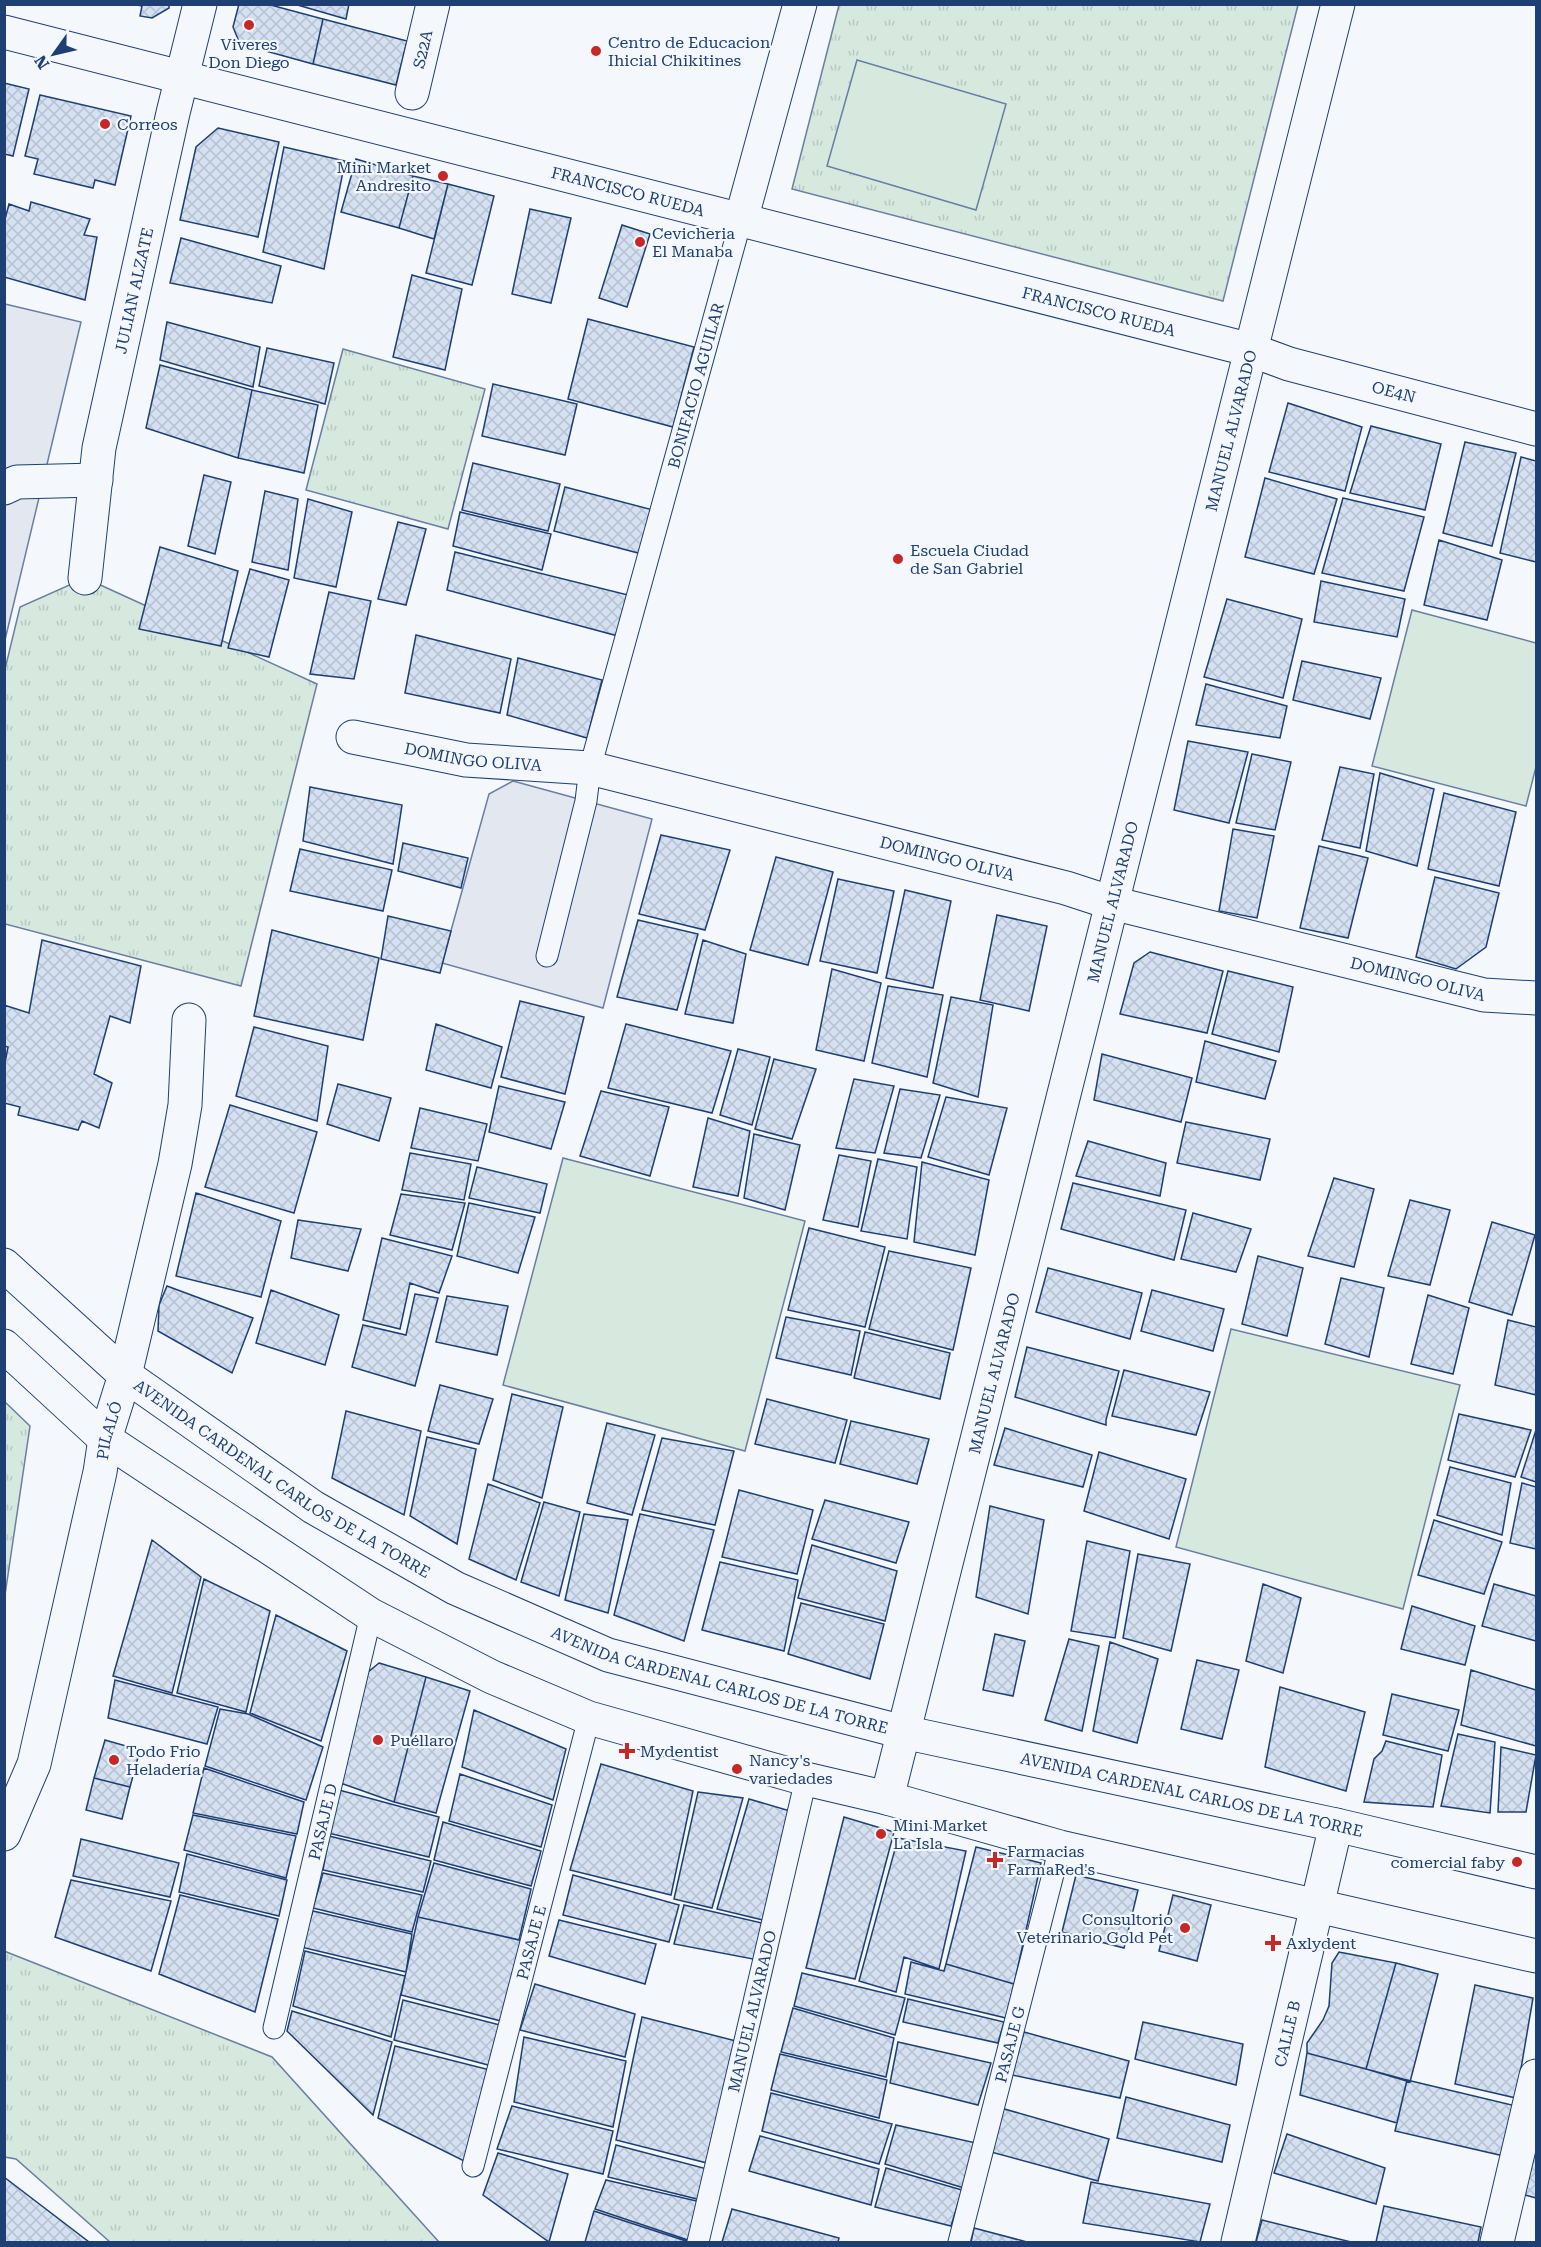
<svg xmlns="http://www.w3.org/2000/svg" width="1541" height="2247" font-family="'Roboto Serif',serif">
  <style>
    .grass { fill: url(#grass-tufts); stroke: #687fa3; stroke-width: 1.5 }
    .pitch { fill: #d7e8df; stroke: #687fa3; stroke-width: 1.5 }
    .parking { fill: #e3e8f0; stroke: #687fa3; stroke-width: 1.5 }
    .building { fill: url(#building-cross-hatch); stroke: #1d3f73; stroke-width: 1.5 }
    .lines { fill: none; stroke-linecap: round; stroke-linejoin: round }
    .lane-casing { stroke: #1d3f73; stroke-width: 23 }
    .street-casing { stroke: #1d3f73; stroke-width: 35 }
    .secondary-casing { stroke: #1d3f73; stroke-width: 35 }
    .lane { stroke: #f4f7fb; stroke-width: 21 }
    .street { stroke: #f4f7fb; stroke-width: 33 }
    .secondary { stroke: #f4f7fb; stroke-width: 33 }
    .poi-dot { fill: #c62828; stroke: #f4f7fb; stroke-width: 2 }
    .labels { text-anchor: middle; stroke-width: 4.5; stroke-linejoin: round; paint-order: stroke }
    .poi-label { font-size: 16px; fill: #1d3f73; stroke: #f4f7fb; text-anchor: start }
    .street-label { font-size: 16px; fill: #1d3f73; stroke: #f4f7fb }
  </style>
  <defs>
    <pattern id="grass-tufts" width="24" height="20" patternUnits="userSpaceOnUse" patternTransform="scale(1.5)"><rect width="24" height="20" fill="#d7e8df"/><path d="M3 7l-1-3M5 7V3M7 7l1-3M15 17l-1-3M17 17v-4M19 17l1-3" fill="none" stroke="#b8c8c3"/></pattern>
    <pattern id="building-cross-hatch" width="8" height="8" patternUnits="userSpaceOnUse" patternTransform="scale(1.5)"><rect width="8" height="8" fill="#d5e0f0"/><path d="M0 0l8 8M0 8l8-8" fill="none" stroke="#b6c1d1"/></pattern>
  </defs>
  <rect width="100%" height="100%" fill="#f4f7fb"/>
  <!-- grass -->
  <path class="grass" d="M839 5H1298L1223 301 792 189Z
    M343 349 485 389 448 529 306 490Z
    M85 578 317 684 241 986 5 924V669L20 607Z
    M5 1402 30 1426 5 1595Z
    M4 1951 272 2057 439 2242H110L16 2159 5 2157Z"/>
  <!-- pitch -->
  <path class="pitch" d="M857 60 1006 104 976 210 827 166Z
    M1412 610 1536 643V767L1526 806 1372 766Z
    M563 1158 805 1221 745 1451 503 1385Z
    M1231 1329 1460 1385 1403 1609 1176 1547Z"/>
  <!-- parking -->
  <path class="parking" d="M5 304 81 322 5 640Z
    M513 781 652 819 603 1008 442 963 489 794Z"/>
  <!-- building -->
  <path class="building" d="M132 4H169V8L152 18 140 16 142 6Z
    M239 4H267L323 19 313 64 240 44 233 27Z
    M294 4H349L346 19Z
    M323 19 407 41 396 85 313 64Z
    M4 83 29 89 13 156 4 154Z
    M40 95 131 116 115 185 95 180 93 188 34 174 38 159 25 156Z
    M218 128 279 142 258 237 180 220 196 147Z
    M284 147 345 161 324 269 263 252Z
    M356 159 413 176 399 228 341 212Z
    M413 176 448 184 434 239 399 228Z
    M448 184 494 196 472 285 426 273Z
    M31 202 90 219 84 235 97 237 85 300 4 277V223L9 204 29 211Z
    M530 209 571 218 551 303 512 294Z
    M622 225 650 234 627 307 599 298Z
    M181 238 281 266 272 303 170 283Z
    M412 275 462 289 445 370 393 357Z
    M588 319 694 347 673 427 568 399Z
    M167 322 260 347 253 387 160 360Z
    M267 348 334 363 325 404 259 386Z
    M160 365 252 390 238 458 146 428Z
    M493 384 577 404 565 455 482 436Z
    M252 390 318 405 304 473 238 458Z
    M1288 403 1362 427 1345 491 1269 472Z
    M1371 426 1441 444 1425 510 1350 493Z
    M1465 442 1516 453 1492 546 1443 533Z
    M1521 457 1536 461V562L1500 553Z
    M473 463 560 484 548 531 462 510Z
    M204 475 231 482 215 554 188 546Z
    M1265 478 1337 499 1314 574 1245 557Z
    M565 487 653 510 642 554 554 531Z
    M265 491 298 499 288 570 252 562Z
    M1343 498 1424 517 1404 591 1322 573Z
    M308 499 352 512 336 587 294 578Z
    M460 512 551 534 542 570 453 546Z
    M398 522 426 529 406 605 378 599Z
    M1439 540 1502 560 1487 620 1424 605Z
    M160 547 238 571 221 646 139 629Z
    M455 552 628 595 618 636 447 590Z
    M250 569 289 580 269 657 228 648Z
    M1321 581 1405 599 1397 637 1314 622Z
    M329 592 371 601 354 679 310 674Z
    M1227 599 1302 619 1283 698 1204 677Z
    M416 635 511 659 500 713 405 693Z
    M518 658 602 680 587 738 507 715Z
    M1302 661 1381 678 1370 719 1293 700Z
    M1206 684 1287 706 1280 738 1196 725Z
    M1188 741 1248 752 1229 823 1174 810Z
    M1252 754 1291 762 1275 830 1236 823Z
    M1340 767 1374 774 1360 848 1322 840Z
    M1380 773 1434 789 1417 866 1366 851Z
    M310 787 402 805 393 864 303 841Z
    M1444 793 1516 812 1499 886 1428 869Z
    M1233 829 1274 836 1257 918 1219 911Z
    M661 835 730 850 705 930 639 914Z
    M403 843 468 858 461 888 398 871Z
    M1319 846 1368 858 1348 938 1300 928Z
    M300 849 392 870 383 911 290 891Z
    M776 857 833 872 808 965 750 950Z
    M1435 877 1499 893 1486 947 1456 969 1416 957Z
    M838 879 894 891 877 973 820 961Z
    M905 890 951 901 933 988 886 978Z
    M997 915 1047 926 1029 1011 980 1000Z
    M388 916 451 931 440 973 381 959Z
    M638 920 698 934 677 1010 617 997Z
    M272 930 379 958 363 1040 254 1016Z
    M42 940 141 966 130 1023 110 1016 94 1074 112 1083 99 1128 82 1121 78 1130 18 1115 20 1107 4 1103V1068L8 1047 4 1046V1005L29 1013Z
    M703 940 746 954 733 1023 685 1014Z
    M1150 952 1223 971 1207 1033 1120 1014 1134 963Z
    M832 969 881 983 864 1061 816 1050Z
    M1228 971 1293 987 1279 1052 1212 1034Z
    M888 986 943 995 927 1077 872 1063Z
    M951 997 993 1005 978 1097 933 1083Z
    M520 1001 584 1017 565 1094 501 1077Z
    M436 1024 502 1047 491 1088 426 1070Z
    M626 1024 731 1051 712 1113 608 1088Z
    M254 1027 328 1046 317 1121 236 1096Z
    M1205 1041 1276 1061 1265 1099 1196 1082Z
    M738 1049 770 1057 752 1125 720 1115Z
    M1102 1054 1192 1078 1181 1122 1094 1100Z
    M774 1059 816 1069 792 1139 755 1129Z
    M854 1079 894 1086 875 1153 836 1148Z
    M338 1084 391 1098 379 1141 327 1124Z
    M499 1086 565 1102 551 1149 489 1132Z
    M900 1089 940 1095 921 1158 884 1153Z
    M601 1091 669 1107 650 1176 580 1156Z
    M946 1097 1007 1108 989 1175 928 1157Z
    M230 1105 317 1132 294 1213 205 1187Z
    M420 1108 487 1124 478 1161 411 1148Z
    M708 1118 750 1131 738 1196 693 1187Z
    M1186 1122 1270 1139 1260 1180 1177 1163Z
    M754 1134 800 1145 785 1210 744 1198Z
    M1088 1141 1166 1163 1160 1196 1076 1176Z
    M410 1153 471 1164 464 1200 402 1190Z
    M839 1155 871 1161 858 1227 823 1220Z
    M878 1159 917 1167 907 1239 861 1231Z
    M922 1162 989 1180 975 1255 914 1242Z
    M477 1167 547 1184 540 1213 469 1198Z
    M1334 1178 1374 1189 1354 1267 1308 1256Z
    M1073 1183 1186 1210 1174 1260 1061 1229Z
    M196 1193 281 1221 261 1297 176 1276Z
    M401 1194 465 1203 452 1250 390 1235Z
    M1410 1200 1450 1210 1430 1285 1388 1276Z
    M469 1203 535 1217 518 1273 457 1256Z
    M1193 1213 1251 1229 1236 1272 1181 1259Z
    M298 1220 361 1229 348 1271 291 1258Z
    M1492 1222 1535 1235 1512 1315 1469 1302Z
    M809 1228 885 1247 865 1327 788 1310Z
    M382 1238 452 1256 439 1293 410 1283 400 1329 363 1320Z
    M889 1251 971 1268 953 1350 869 1329Z
    M1258 1256 1303 1268 1287 1336 1242 1324Z
    M1048 1268 1142 1293 1130 1339 1036 1312Z
    M1341 1278 1384 1288 1369 1357 1325 1344Z
    M167 1286 253 1318 232 1373 158 1331 159 1305Z
    M271 1290 339 1315 325 1365 256 1343Z
    M1152 1290 1224 1309 1213 1351 1141 1331Z
    M415 1294 438 1298 415 1386 352 1367 363 1325 406 1335Z
    M1428 1295 1469 1308 1453 1374 1411 1364Z
    M447 1296 508 1306 497 1355 436 1342Z
    M786 1317 860 1331 851 1375 776 1358Z
    M1508 1320 1536 1327V1395L1495 1385Z
    M865 1332 950 1353 940 1399 854 1378Z
    M1027 1347 1119 1371 1106 1420V1425L1015 1397Z
    M1124 1370 1210 1392 1196 1435 1112 1416Z
    M440 1385 493 1399 479 1444 428 1431Z
    M512 1394 563 1407 542 1498 493 1480Z
    M767 1399 847 1420 835 1463 755 1444Z
    M346 1411 421 1431 404 1515 332 1478Z
    M1459 1414 1531 1430 1515 1477 1448 1460Z
    M851 1421 929 1439 917 1484 840 1464Z
    M607 1423 655 1435 632 1515 587 1503Z
    M1005 1428 1092 1455 1083 1487 994 1465Z
    M1536 1430V1482L1521 1477Z
    M427 1437 476 1449 457 1544 410 1516Z
    M662 1438 734 1451 715 1525 642 1510Z
    M1099 1452 1186 1479 1169 1539 1084 1511Z
    M1450 1467 1511 1483 1502 1535 1437 1515Z
    M1522 1483 1536 1487V1549L1510 1543Z
    M488 1484 540 1503 516 1580 469 1559Z
    M739 1490 813 1510 797 1574 722 1557Z
    M825 1500 909 1522 896 1563 812 1539Z
    M544 1502 580 1512 559 1596 521 1582Z
    M990 1506 1044 1520 1028 1614 976 1597Z
    M584 1514 628 1520 608 1613 565 1600Z
    M640 1514 714 1530 684 1641 614 1615Z
    M1434 1520 1502 1542 1484 1594 1418 1575Z
    M152 1540 201 1577 172 1693 113 1676Z
    M1087 1541 1130 1551 1115 1638 1071 1631Z
    M812 1545 897 1571 885 1621 798 1598Z
    M1138 1554 1190 1564 1171 1651 1123 1638Z
    M720 1562 798 1580 784 1651 702 1630Z
    M204 1579 270 1611 246 1712 177 1693Z
    M1263 1584 1301 1598 1283 1673 1246 1661Z
    M1494 1584 1536 1596V1641L1482 1626Z
    M801 1603 884 1624 870 1679 788 1654Z
    M1412 1606 1475 1626 1465 1665 1401 1649Z
    M276 1615 347 1651 321 1741 250 1713Z
    M995 1634 1025 1641 1013 1696 983 1690Z
    M1069 1639 1099 1646 1082 1731 1045 1720Z
    M1110 1642 1158 1659 1137 1743 1093 1731Z
    M1197 1660 1239 1670 1222 1739 1181 1729Z
    M379 1663 426 1677 394 1802 332 1780 367 1673Z
    M1471 1670 1536 1690V1746L1461 1725Z
    M426 1677 470 1691 436 1813 394 1802Z
    M115 1680 218 1707 207 1744 108 1718Z
    M1280 1687 1365 1712 1346 1791 1265 1767Z
    M1392 1694 1459 1710 1448 1751 1383 1735Z
    M220 1709 248 1714 323 1747 306 1800 205 1766Z
    M474 1710 566 1749 553 1800 462 1767Z
    M1458 1734 1495 1742 1490 1813 1441 1806Z
    M105 1740 140 1750 130 1787 94 1778Z
    M1386 1741 1442 1755 1433 1807 1364 1802 1374 1759 1382 1751Z
    M1501 1747 1536 1755 1526 1812H1498Z
    M601 1764 693 1791 671 1895 570 1870Z
    M204 1768 304 1802 297 1834 193 1813Z
    M460 1774 552 1805 541 1847 449 1821Z
    M94 1778 130 1787 122 1819 86 1810Z
    M339 1790 439 1817 429 1857 328 1833Z
    M698 1792 743 1798 712 1908 674 1899Z
    M749 1799 790 1811 763 1920 717 1909Z
    M193 1815 296 1836 286 1878 184 1850Z
    M844 1817 894 1832 855 1979 806 1968Z
    M443 1822 541 1851 531 1886 434 1860Z
    M329 1836 431 1861 423 1892 323 1870Z
    M898 1838 966 1851 939 1969 904 1957 896 1992 859 1981Z
    M81 1839 179 1863 170 1897 73 1876Z
    M976 1847 1041 1863 1014 1984 946 1964Z
    M187 1854 287 1880 279 1916 179 1892Z
    M434 1863 531 1889 519 1940 418 1917Z
    M323 1873 422 1895 412 1932 313 1908Z
    M573 1875 679 1905 669 1942 563 1915Z
    M1076 1875 1138 1890 1124 1948 1062 1932Z
    M71 1880 171 1901 151 1971 55 1937Z
    M180 1895 278 1919 255 2012 159 1974Z
    M1173 1895 1211 1905 1197 1961 1159 1951Z
    M684 1905 766 1924 758 1960 674 1944Z
    M313 1911 412 1934 406 1972 301 1947Z
    M418 1917 524 1941 501 2021 401 1995Z
    M559 1920 656 1944 645 1984 549 1956Z
    M305 1951 405 1976 391 2037 293 2006Z
    M1339 1952 1396 1963 1366 2069 1307 2053V2043L1323 2020 1329 2006 1332 1963Z
    M911 1962 944 1971 946 1964 1014 1984 1006 2018 905 1994Z
    M1396 1963 1438 1974 1410 2082 1366 2069Z
    M802 1973 905 1998 895 2035 794 2006Z
    M535 1984 635 2014 625 2057 520 2030Z
    M1475 1985 1533 1998 1516 2098 1455 2084Z
    M908 1999 1004 2022 998 2043 903 2022Z
    M403 2000 500 2025 492 2066 394 2040Z
    M793 2008 894 2038 886 2077 781 2052Z
    M292 2011 392 2042 373 2115 287 2031Z
    M642 2017 740 2042 707 2163 616 2140Z
    M1143 2022 1243 2044 1236 2085 1135 2059Z
    M1024 2032 1129 2061 1120 2098 1012 2075Z
    M524 2037 626 2061 613 2127 514 2102Z
    M898 2042 991 2063 978 2105 890 2083Z
    M395 2046 490 2070 466 2162 378 2118Z
    M1307 2053 1407 2080 1397 2123 1300 2095Z
    M780 2054 887 2080 879 2118 771 2090Z
    M1407 2080 1516 2106 1504 2156 1395 2131Z
    M771 2093 892 2124 879 2164 762 2131Z
    M1126 2097 1230 2125 1222 2162 1117 2138Z
    M512 2106 613 2131 603 2174 497 2149Z
    M1001 2108 1109 2139 1098 2181 991 2152Z
    M896 2125 976 2143 964 2188 885 2164Z
    M1287 2134 1385 2168 1376 2204 1274 2173Z
    M760 2136 879 2169 871 2205 749 2171Z
    M616 2145 707 2169 701 2200 608 2177Z
    M498 2153 568 2174 549 2242 483 2195Z
    M1533 2156 1536 2157V2198L1525 2195Z
    M886 2168 962 2190 951 2226 875 2207Z
    M4 2177 89 2242H4Z
    M606 2180 701 2202 691 2241 595 2209Z
    M1091 2182 1210 2204 1200 2242 1083 2223Z
    M1384 2206 1481 2227 1478 2242H1376Z
    M732 2209 839 2238 838 2242H722Z
    M594 2211 689 2242H585Z
    M1262 2220 1351 2242H1256Z
    M974 2228 1027 2242H971Z"/>
  <g class="lines">
    <defs>
      <g id="lane">
        <path id="s1" d="M547 956 586 801 590 768 741 220"/>
        <path id="s2" d="M274 2028 371 1615"/>
        <path id="s3" d="M473 2166 589 1718"/>
        <path id="s4" d="M698 2242 806 1779"/>
        <path id="s5" d="M959 2242 1060 1847"/>
      </g>
      <g id="street">
        <path id="s6" d="M4 32 1251 350 1289 364 1536 429"/>
        <path id="s7" d="M412 93 433 4"/>
        <path d="M741 220 800 4"/>
        <path d="M4 488 17 482 96 480"/>
        <path id="s8" d="M85 578 99 448 173 113 200 4"/>
        <path id="s9" d="M353 737 466 760 590 768 1066 888 1112 903 1484 995 1536 998"/>
        <path d="M125 1375 175 1164 185 1105 189 1020"/>
        <path id="s10" d="M887 1798 1338 4"/>
        <path id="s11" d="M1238 2242 1336 1825"/>
        <path d="M1497 2242 1536 2076"/>
      </g>
      <g id="secondary">
        <path id="s12" d="M4 1265 125 1375 313 1507 455 1588 608 1655 903 1732 1336 1825 1536 1872"/>
        <path d="M4 1346 105 1439 371 1615 492 1677 589 1718 806 1779 887 1798 1060 1847 1536 1956"/>
        <path id="s13" d="M4 1834 34 1764 100 1472 105 1439 125 1375"/>
      </g>
    </defs>
    <!-- lane casing -->
    <use href="#lane" class="lane-casing"/>
    <!-- street casing -->
    <use href="#street" class="street-casing"/>
    <!-- secondary casing -->
    <use href="#secondary" class="secondary-casing"/>
    <!-- lane -->
    <use href="#lane" class="lane"/>
    <!-- street -->
    <use href="#street" class="street"/>
    <!-- secondary -->
    <use href="#secondary" class="secondary"/>
  </g>
  <!-- markers -->
  <g class="poi-dot">
    <circle cx="249" cy="25" r="6"/>
    <circle cx="596" cy="51" r="6"/>
    <circle cx="105" cy="124" r="6"/>
    <circle cx="443" cy="176" r="6"/>
    <circle cx="640" cy="242" r="6"/>
    <circle cx="898" cy="559" r="6"/>
    <circle cx="378" cy="1740" r="6"/>
    <path d="M624 1742h6v6h6v6h-6v6h-6v-6h-6v-6h6z"/>
    <circle cx="114" cy="1760" r="6"/>
    <circle cx="737" cy="1769" r="6"/>
    <circle cx="881" cy="1834" r="6"/>
    <path d="M992 1851h6v6h6v6h-6v6h-6v-6h-6v-6h6z"/>
    <circle cx="1517" cy="1862" r="6"/>
    <circle cx="1185" cy="1928" r="6"/>
    <path d="M1270 1934h6v6h6v6h-6v6h-6v-6h-6v-6h6z"/>
  </g>
  <g class="labels">
    <!-- poi labels -->
    <g class="poi-label">
      <text x="608" y="48">Centro de Educacion<tspan x="608" dy="18">Ihicial Chikitines</tspan></text>
      <text x="249" y="50" text-anchor="middle">Viveres<tspan x="249" dy="18">Don Diego</tspan></text>
      <text x="117" y="130">Correos</text>
      <text x="431" y="173" text-anchor="end">Mini Market<tspan x="431" dy="18">Andresito</tspan></text>
      <text x="652" y="239">Cevicheria<tspan x="652" dy="18">El Manaba</tspan></text>
      <text x="910" y="556">Escuela Ciudad<tspan x="910" dy="18">de San Gabriel</tspan></text>
      <text x="390" y="1746">Puéllaro</text>
      <text x="126" y="1757">Todo Frio<tspan x="126" dy="18">Heladería</tspan></text>
      <text x="640" y="1757">Mydentist</text>
      <text x="749" y="1766">Nancy's<tspan x="749" dy="18">variedades</tspan></text>
      <text x="893" y="1831">Mini Market<tspan x="893" dy="18">La Isla</tspan></text>
      <text x="1007" y="1857">Farmacias<tspan x="1007" dy="18">FarmaRed's</tspan></text>
      <text x="1505" y="1868" text-anchor="end">comercial faby</text>
      <text x="1173" y="1925" text-anchor="end">Consultorio<tspan x="1173" dy="18">Veterinario Gold Pet</tspan></text>
      <text x="1286" y="1949">Axlydent</text>
    </g>
    <!-- street labels -->
    <g class="street-label">
      <text dy="6" stroke="none"><textPath href="#s7" startOffset="45">S22A</textPath></text>
      <text dy="6" stroke="none"><textPath href="#s6" startOffset="644">FRANCISCO RUEDA</textPath></text>
      <text dy="6" stroke="none"><textPath href="#s8" startOffset="292">JULIAN ALZATE</textPath></text>
      <text dy="6" stroke="none"><textPath href="#s6" startOffset="1130">FRANCISCO RUEDA</textPath></text>
      <text dy="6" stroke="none"><textPath href="#s1" startOffset="590">BONIFACIO AGUILAR</textPath></text>
      <text dy="6" stroke="none"><textPath href="#s6" startOffset="1436">OE4N</textPath></text>
      <text dy="6" stroke="none"><textPath href="#s10" startOffset="1410">MANUEL ALVARADO</textPath></text>
      <text dy="6" stroke="none"><textPath href="#s9" startOffset="122">DOMINGO OLIVA</textPath></text>
      <text dy="6" stroke="none"><textPath href="#s9" startOffset="608">DOMINGO OLIVA</textPath></text>
      <text dy="6" stroke="none"><textPath href="#s10" startOffset="924">MANUEL ALVARADO</textPath></text>
      <text dy="6" stroke="none"><textPath href="#s9" startOffset="1094">DOMINGO OLIVA</textPath></text>
      <text dy="6" stroke="none"><textPath href="#s10" startOffset="438">MANUEL ALVARADO</textPath></text>
      <text dy="6" stroke="none"><textPath href="#s13" startOffset="418">PILALÓ</textPath></text>
      <text dy="6" stroke="none"><textPath href="#s12" startOffset="352">AVENIDA CARDENAL CARLOS DE LA TORRE</textPath></text>
      <text dy="6" stroke="none"><textPath href="#s12" startOffset="838">AVENIDA CARDENAL CARLOS DE LA TORRE</textPath></text>
      <text dy="6" stroke="none"><textPath href="#s12" startOffset="1324">AVENIDA CARDENAL CARLOS DE LA TORRE</textPath></text>
      <text dy="6" stroke="none"><textPath href="#s2" startOffset="212">PASAJE D</textPath></text>
      <text dy="6" stroke="none"><textPath href="#s3" startOffset="231">PASAJE E</textPath></text>
      <text dy="6" stroke="none"><textPath href="#s4" startOffset="237">MANUEL ALVARADO</textPath></text>
      <text dy="6" stroke="none"><textPath href="#s11" startOffset="214">CALLE B</textPath></text>
      <text dy="6" stroke="none"><textPath href="#s5" startOffset="204">PASAJE G</textPath></text>
    </g>
  </g>
  <!-- border -->
  <rect width="1541" height="2247" fill="none" stroke="#1d3f73" stroke-width="12"/>
  <!-- north arrow -->
  <g transform="translate(54 54) rotate(236)" stroke="#f4f7fb" stroke-width="4.5" paint-order="stroke">
  <path d="M0-4.5L10 22L0 15L-10 22Z" fill="#1d3f73"/>
  <text y="-9" font-size="16" font-weight="bold" text-anchor="middle" fill="#1d3f73">N</text>
  </g>
</svg>
